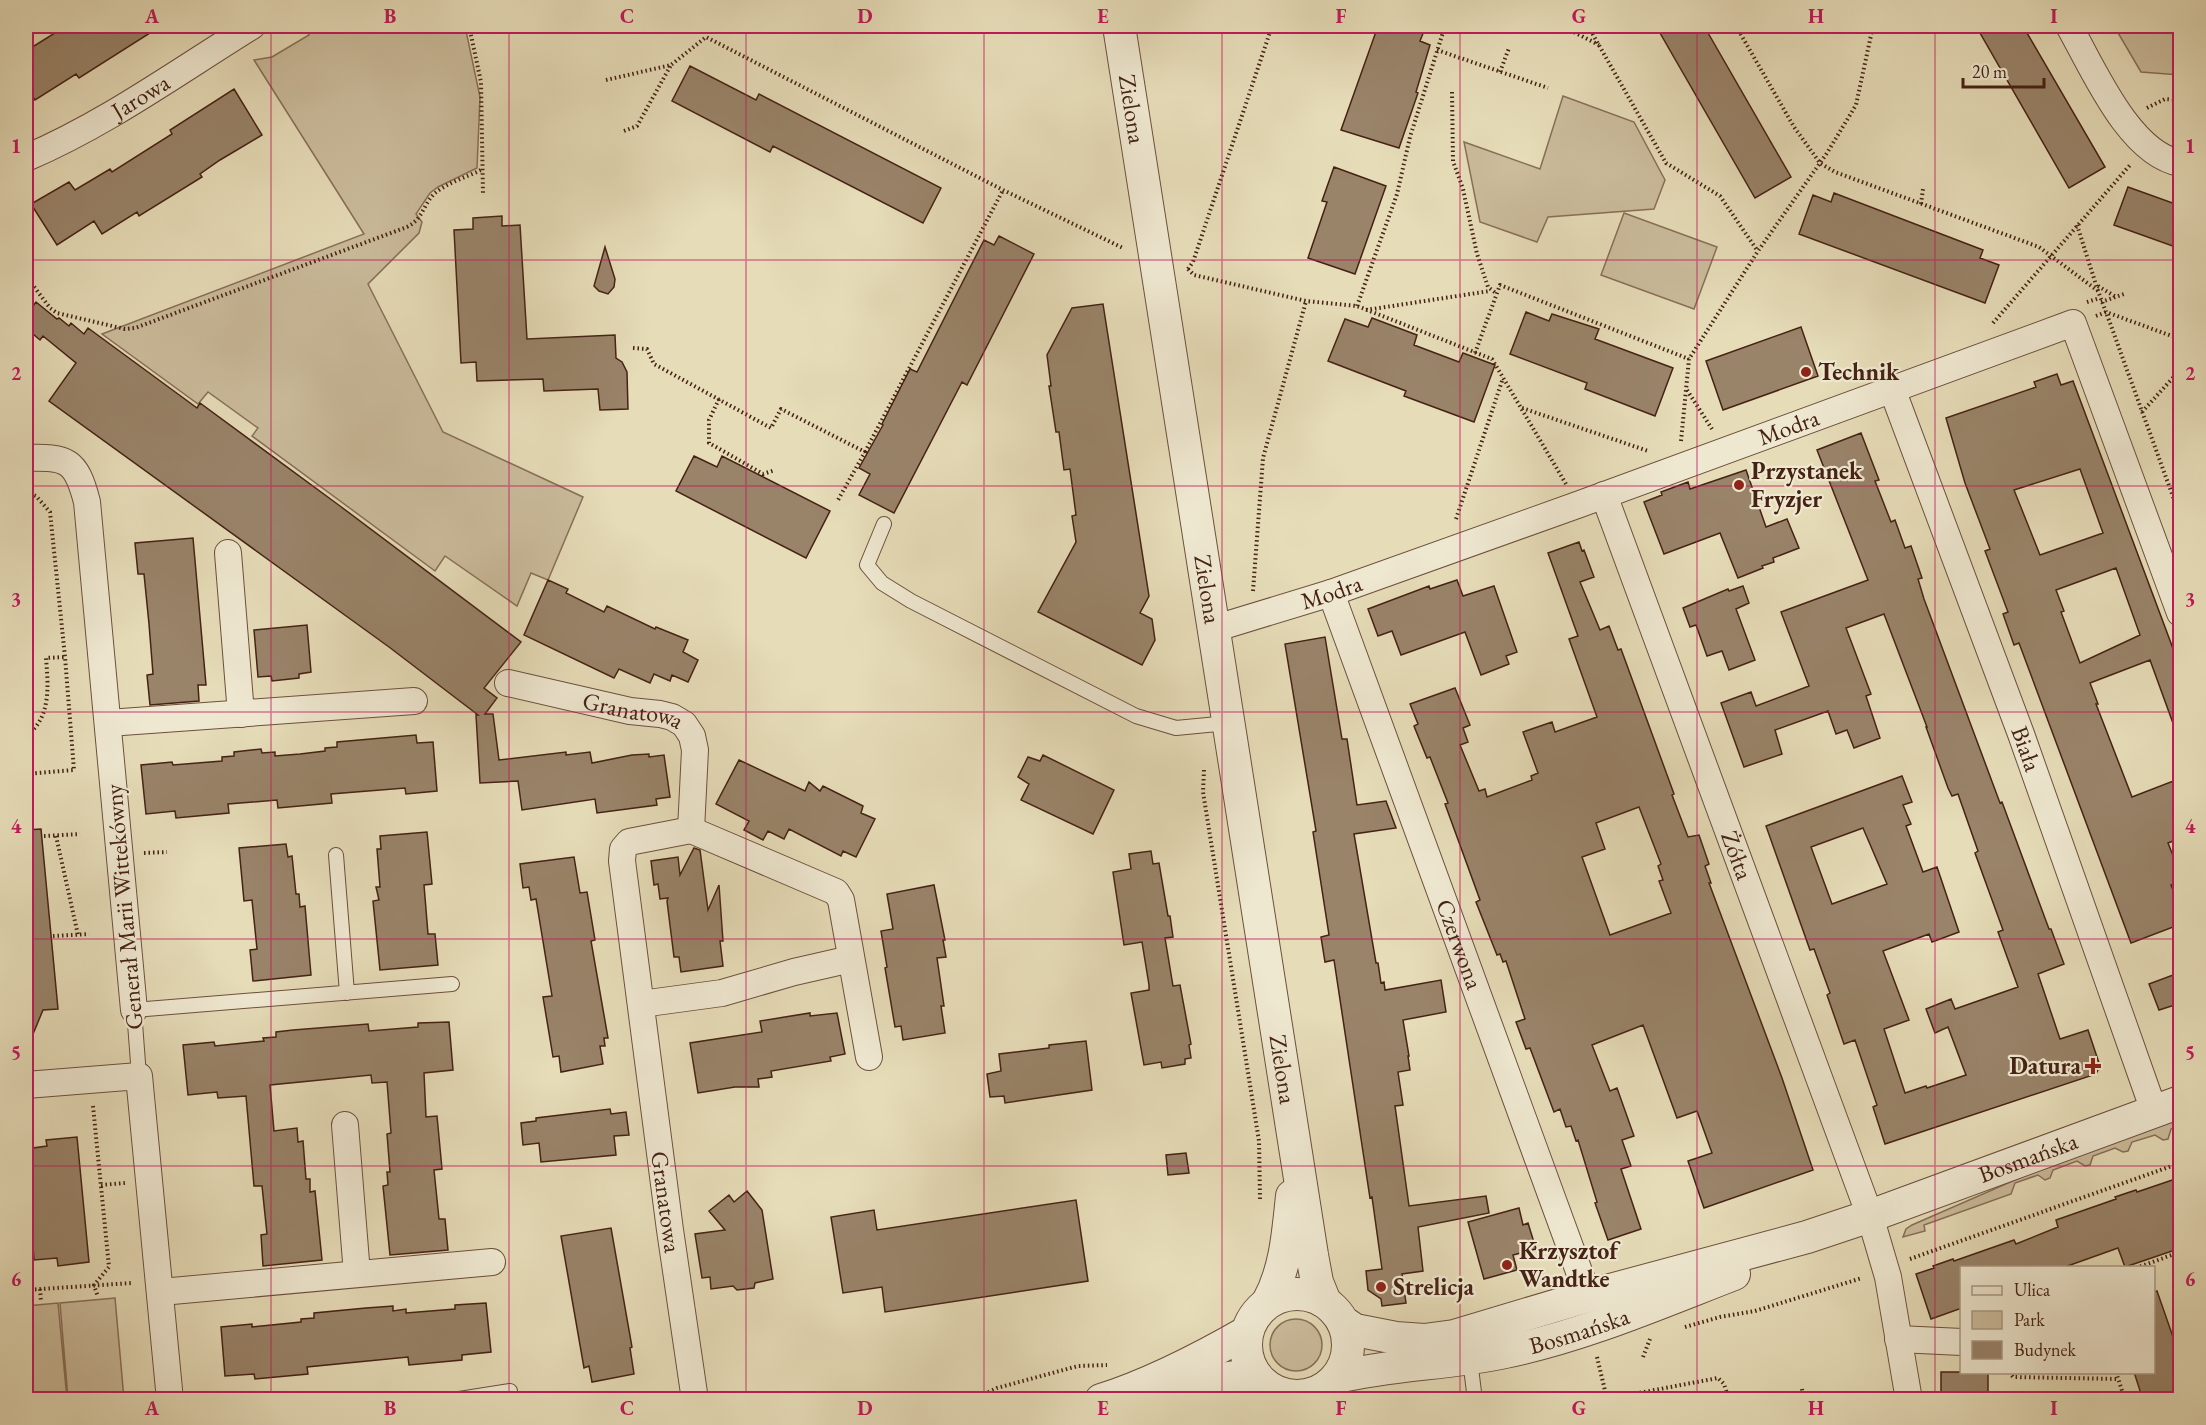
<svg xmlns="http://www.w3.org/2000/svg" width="2206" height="1425" font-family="'EB Garamond',serif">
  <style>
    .green { fill: #cbbc9c; stroke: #886f58; stroke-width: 1.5 }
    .building { fill: #998369; stroke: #452214; stroke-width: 1.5; fill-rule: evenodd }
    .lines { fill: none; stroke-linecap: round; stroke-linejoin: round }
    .service-casing { stroke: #6d503d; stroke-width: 16 }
    .minor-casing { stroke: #6d503d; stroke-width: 28 }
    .tertiary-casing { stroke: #6d503d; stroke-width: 34 }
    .path { stroke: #452214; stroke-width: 4; stroke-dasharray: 1.5 3; stroke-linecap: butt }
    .service { stroke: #efe8d1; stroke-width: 14 }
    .minor { stroke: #efe8d1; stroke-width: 26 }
    .tertiary { stroke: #efe8d1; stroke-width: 32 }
    .grid { fill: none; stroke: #c2185b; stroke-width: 1.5; stroke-opacity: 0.55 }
    .poi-dot { fill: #8f2418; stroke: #efe8d1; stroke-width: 2 }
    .labels { text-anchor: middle; stroke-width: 4.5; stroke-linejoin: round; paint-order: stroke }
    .street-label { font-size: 24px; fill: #452214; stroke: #efe8d1 }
    .poi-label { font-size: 24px; font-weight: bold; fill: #452214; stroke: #efe8d1; text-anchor: start }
    .neatline { fill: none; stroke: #c2185b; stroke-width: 2 }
    .grid-label { font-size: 20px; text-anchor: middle; font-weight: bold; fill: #c2185b }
  </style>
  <rect width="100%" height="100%" fill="#e6dcb8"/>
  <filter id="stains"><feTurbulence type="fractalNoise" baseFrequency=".00333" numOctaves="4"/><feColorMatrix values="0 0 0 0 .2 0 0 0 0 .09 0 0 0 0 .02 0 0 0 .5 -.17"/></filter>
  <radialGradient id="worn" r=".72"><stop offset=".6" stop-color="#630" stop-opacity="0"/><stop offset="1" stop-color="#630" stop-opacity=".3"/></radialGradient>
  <!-- green -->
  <path class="green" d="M304 26H465L480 97 477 168 438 187 430 193 416 214 422 222 419 233 368 284 443 432 583 497 548 580 531 573 517 606 445 556 435 571 252 436 258 428 208 392 198 404 102 334 364 234 254 60 272 57 309 35Z
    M2114 26H2180V75L2141 72Z
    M1563 96 1634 122 1665 180 1654 209 1548 217 1537 242 1480 222 1464 142 1540 169Z
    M1624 213 1717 247 1694 309 1601 275Z
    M2180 1118V1126L2171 1129 2168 1139 2163 1140 2155 1135 2132 1142 2128 1151 2123 1152 2115 1148 2093 1156 2090 1165 2085 1166 2077 1161 2053 1170 2050 1178 2045 1180 2038 1175 2015 1183 2011 1194 1924 1225 1925 1231 1903 1237 1906 1229 1912 1225 2061 1160Z
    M115 1298 124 1399H68L60 1303Z
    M58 1303 67 1399H26V1306Z
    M1270 1345a26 26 0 1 1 52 0a26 26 0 1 1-52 0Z"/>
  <!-- building -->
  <path class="building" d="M66 26H161L79 78 76 74 35 100 26 87V51Z
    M1378 26H1426L1420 41 1430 45 1416 92 1418 93 1399 148 1341 130Z
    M1656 26H1704L1791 177 1755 198Z
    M1976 26H2023L2105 167 2069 188Z
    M690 66 756 100 759 94 941 188 923 223 773 146 770 152 672 101Z
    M234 89 262 135 220 160 200 174 202 177 139 216 137 212 102 234 94 221 57 245 31 204 69 182 75 190 110 169 112 172 172 134 170 130Z
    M1334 167 1386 186 1355 274 1308 258 1327 202 1322 201Z
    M2128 187 2181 206V249L2114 225Z
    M1834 193 1983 250 1980 258 1999 265 1985 303 1799 234 1813 195 1831 202Z
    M502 216V226L520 225 527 339 615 335 616 358 622 362 627 372 628 409 600 410 598 389 544 391 543 379 477 381 476 362 461 363 454 230 473 229V218Z
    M999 236 1034 254 967 385 962 382 894 513 859 495 870 474 859 468 883 425 882 424 910 369 917 372 984 240 994 245Z
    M605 247 615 279 614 287 608 294 599 291 594 286Z
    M36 302 57 319 59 318 69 326 71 323 84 334 88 328 197 408 200 403 340 506 521 642 484 688 497 698 485 714H493L499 760 566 752V755L590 752 592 763 632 755 649 754V757L664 755 670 797 656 799 657 805 597 813 595 799 522 810 518 781 480 783 476 715H478L389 647 49 401 76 363 43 336 40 340 26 328V315Z
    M1103 304 1149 596 1140 613 1152 619 1155 640 1142 665 1038 612 1076 542 1072 516 1076 515 1070 469 1064 470 1059 432H1056L1049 386H1051L1047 355 1072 308Z
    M1526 312 1549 321 1552 314 1599 329 1595 339 1673 368 1655 416 1585 389 1587 383 1510 354Z
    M1372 318 1417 335 1414 345 1459 362 1463 353 1495 365 1474 422 1404 396 1406 391 1328 361 1345 319 1368 327Z
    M1801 327 1818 376 1723 410 1706 361Z
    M2057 374 2061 385 2073 381 2181 670V737H2178L2150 660 2090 683 2098 704H2096L2132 797 2181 778V838L2168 843 2181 876V882L2171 885 2181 911V924L2131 943 2019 643 2014 645 2003 614 2008 612 1985 551 1990 549 1965 483 1946 418 2036 387 2034 382ZM2080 469 2103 533 2040 555 2014 490ZM2116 568 2140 635 2080 663 2061 612 2064 611 2056 590Z
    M1861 433 1879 480 1875 481 1891 522 1895 520 1905 548 1911 546 1922 578 1918 579 1924 599 2000 803 2002 802 2049 929H2051L2064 964 2038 974 2060 1039 2088 1030 2100 1066 2096 1074 1885 1144 1873 1107 1877 1105 1855 1040 1844 1044 1827 995 1830 993 1814 949 1810 950 1766 826 1902 776 1912 802 1903 805 1911 824 1906 826 1923 872 1937 867 1959 932 1932 942 1929 934 1883 951 1909 1020 1884 1029 1905 1093 1926 1086 1927 1088 1966 1075 1948 1027 1935 1033 1926 1009 1951 999 1955 1009 2018 987 1998 932 2003 930 1975 853 1978 851 1958 794 1952 796 1948 788 1926 727H1927L1884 614 1846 628 1871 694 1866 696 1880 738 1854 748 1847 730 1836 734 1828 711 1775 730 1782 754 1744 767 1721 703 1751 692 1756 706 1809 686 1781 612 1868 580 1817 450ZM1863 828 1887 884 1832 904 1811 847Z
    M694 456 717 467 722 456 830 511 806 558 676 491Z
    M1746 470 1766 527 1787 519 1799 548 1773 558 1774 562 1762 566 1763 568 1738 578 1720 533 1664 554 1644 502 1662 495 1661 492 1688 482 1690 489Z
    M193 538 206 685H198L199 701 150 705 147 675 153 674 149 624 144 574H138L135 543Z
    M1579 542 1582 551 1584 550 1594 577 1580 582 1600 630 1609 626 1618 650 1621 649 1674 794 1672 795 1688 837 1699 835 1709 864 1705 866 1711 883H1709L1782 1078 1813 1170 1704 1208 1688 1161 1712 1153 1697 1111 1677 1118 1643 1025 1592 1045 1610 1091 1617 1088 1634 1136 1622 1140 1631 1166 1621 1169 1641 1229 1608 1240 1595 1203 1597 1202 1578 1140 1576 1141 1571 1126 1566 1127 1560 1109 1554 1112 1530 1048 1526 1049 1516 1022 1525 1019 1506 961 1503 962 1500 954 1497 955 1476 902 1480 900 1445 804 1448 803 1430 757 1427 758 1414 726 1418 724 1410 704 1455 688 1470 725 1463 728 1468 742 1460 745 1479 791 1485 789 1487 797 1532 780 1531 776 1538 773 1523 732 1552 722 1555 732 1597 717 1569 639 1578 636 1548 553ZM1639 807 1661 864 1658 866 1663 880 1659 881 1671 913 1610 935 1582 857 1605 849 1596 823Z
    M548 580 568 589 566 593 604 612 607 606 655 629 656 627 688 640 683 652 698 660 688 682 672 675 670 681 654 674 650 683 619 669 614 678 524 635Z
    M1457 580 1463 596 1494 586 1517 652 1506 656 1509 664 1481 675 1465 632 1401 655 1392 631 1378 636 1368 609 1429 586 1430 589Z
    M1743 586 1749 603 1736 609 1755 660 1729 670 1722 651 1707 656 1696 625 1690 627 1683 608 1728 589 1729 591Z
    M307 625 311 672 299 674V678L272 681 271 676 258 677 254 630Z
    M1325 637 1342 739H1347L1357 805 1386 801 1396 828 1354 834 1376 963H1378L1381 983 1384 982 1385 990 1441 980 1446 1012 1403 1020 1409 1056H1408L1410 1070 1398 1072 1403 1105 1395 1106 1409 1206 1486 1196 1489 1213 1418 1227 1423 1271 1402 1274 1406 1303 1382 1306 1381 1299 1368 1290 1366 1271 1382 1269 1372 1197 1370 1198 1334 960 1325 962 1321 937 1329 935 1313 832 1316 831 1285 644Z
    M416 735 417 743 433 742 437 791 406 794 405 788 331 794 332 803 278 808 277 800 228 804 229 813 176 818 175 811 146 814 141 765 172 762 173 765 222 761V757L234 756V752L261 749 262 753 275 752V756L300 754 325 751V748L337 747V742Z
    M1043 755 1114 790 1093 834 1021 800 1029 784 1018 777 1028 757 1040 761Z
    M739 760 805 791 809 782 820 791 823 786 863 806 861 813 875 819 856 857 843 851 841 856 789 829 784 839 768 831 763 840 744 830 749 821 716 804Z
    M41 829 58 1009 43 1010 26 1051V830Z
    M427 832 432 884 424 885 428 934H435L438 965 380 970 373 901 379 900 376 887H380L377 849H381L380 836Z
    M286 844 288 857 292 856 296 894H299L300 907 305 906 311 975 253 981 250 950 257 949 252 900 244 901 239 848Z
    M694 848 700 850 708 910 719 885 723 941H720L723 966 681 972 679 957H674L667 901 668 898 660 899 658 884 654 885 651 861 678 857 680 875Z
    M1151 851 1153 864 1159 863 1168 916H1170L1173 937 1165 938 1173 986 1180 985 1191 1044 1189 1045 1191 1058 1185 1059V1064L1162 1068 1161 1062 1144 1065 1131 993 1149 990V985L1142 942 1124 945 1113 872 1131 869 1129 854Z
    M574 857 580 893 587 892 595 940 591 941 608 1038H604L605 1046H600L603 1064 561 1072 559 1056 553 1057 543 997 552 996 536 899 531 900 529 887 523 888 520 864Z
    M934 885 945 940H943L946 957 937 958 944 1006H941L945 1033 903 1040 901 1026 895 1027 885 968 887 967 881 931 893 929 887 894Z
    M2181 972V1003L2159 1010 2149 984Z
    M810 1013V1016L837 1013 845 1054 830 1057 831 1061 771 1071 772 1077 758 1079 759 1087H735L698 1093 690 1043 762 1032 760 1021Z
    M449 1022 453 1070 424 1073 426 1117 437 1116 442 1169 434 1170 439 1219H445L448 1250 390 1255 383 1186 388 1185 387 1172H390L387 1134 391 1133 387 1082 372 1083 371 1075 270 1085 274 1131 297 1128 298 1142 303 1141 306 1179H310V1192L315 1191 322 1260 263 1266 261 1235 267 1234 262 1186H254L246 1096 218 1098 217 1092 188 1095 183 1045 214 1042 215 1046 264 1041 263 1038 276 1037V1032L293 1030 368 1024 369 1031 418 1027V1023Z
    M1086 1041 1092 1090 1005 1103 1004 1096 990 1097 987 1074 1001 1071 999 1054 1049 1048V1045Z
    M610 1109 611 1114 626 1112 629 1135 614 1136 616 1155 541 1162 539 1143 523 1145 521 1123 536 1121V1118Z
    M77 1137 89 1262 58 1266 57 1258 34 1260 26 1149 47 1146 46 1140Z
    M1186 1153 1189 1173 1168 1175 1166 1155Z
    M2181 1177V1248L2125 1267 2118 1248 2062 1268H1962V1308L1931 1319 1916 1274 1934 1268 1933 1266 1953 1259 1954 1261 2014 1240 2016 1244 2058 1227 2056 1220 2116 1199 2115 1197 2136 1190 2137 1192Z
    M747 1191 762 1210 773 1279 755 1283 754 1288 737 1290 733 1286 711 1289 710 1277 702 1278 695 1234 725 1230 709 1211 729 1195 734 1202Z
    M1076 1200 1088 1281 885 1312 882 1287 843 1293 831 1217 874 1210 877 1230Z
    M1519 1208 1523 1225 1528 1223 1536 1249 1513 1255 1517 1270 1484 1279 1468 1222Z
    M611 1228 632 1347 630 1348 634 1374 592 1382 589 1366 584 1368 561 1236Z
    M2157 1291 2181 1360V1400H2143L2134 1372H2154V1292Z
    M486 1303 491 1352 462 1355V1360L409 1365 408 1357 307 1367 308 1374 255 1379 254 1374 225 1376 221 1327 252 1324V1327L301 1322V1319L314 1318V1313L366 1308 393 1306V1311L406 1309V1313L455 1309V1305Z
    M1941 1372H1988V1400H1941Z"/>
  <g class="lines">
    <defs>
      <path id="service" d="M884 524 867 565 882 583 911 601 1136 716 1176 728 1228 723
        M336 855 347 993
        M139 1076 134 1010 452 984
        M1470 1360 1475 1400
        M453 1400 510 1391"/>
      <g id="minor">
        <path d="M2069 26C2093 68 2129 154 2180 163"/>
        <path id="s1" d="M26 158C106 124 179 71 252 26"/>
        <path id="s2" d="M1892 389 2021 734 2154 1111"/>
        <path d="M26 458C67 457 76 459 87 502L134 1010"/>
        <path id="s3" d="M1604 495 1870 1216 1888 1277 1909 1400"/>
        <path d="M228 553 241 714"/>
        <path id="s4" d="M1331 593 1588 1296"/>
        <path id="s5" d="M1213 629 1331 593 1580 504 2073 323 2180 613"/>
        <path id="s6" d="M508 683 630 711 660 714 672 717 684 724 692 736 695 750 691 830"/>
        <path d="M108 723 414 701"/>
        <path d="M641 1004 722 993 794 972 851 959"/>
        <path d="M26 1085 139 1076 170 1400"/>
        <path d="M345 1125 357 1274"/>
        <path d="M161 1292 492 1262"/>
        <path d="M1898 1339 1962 1342"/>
        <path d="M695 1400 670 1230 622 861 623 849 629 842 691 830 836 892 841 900 869 1057"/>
      </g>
      <g id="tertiary">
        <path id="s7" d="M1119 26 1312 1255 1317 1282 1325 1302"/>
        <circle cx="1297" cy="1345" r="51"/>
        <path d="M1268 1302C1286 1269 1288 1233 1292 1196"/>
        <path id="s8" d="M1343 1322 1355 1330 1396 1338 1424 1340 1454 1336 1588 1296 1807 1237 1870 1216 2180 1102"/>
        <path id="s9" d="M1338 1377C1393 1364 1449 1364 1505 1352 1583 1336 1659 1303 1734 1274"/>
        <path d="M1163 1387 1242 1376 1258 1379"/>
        <path d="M1101 1400C1152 1384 1200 1359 1247 1332"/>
      </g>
    </defs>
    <!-- service casing -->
    <use href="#service" class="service-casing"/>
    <!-- minor casing -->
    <use href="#minor" class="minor-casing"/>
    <!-- tertiary casing -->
    <use href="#tertiary" class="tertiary-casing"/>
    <!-- path -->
    <path class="path" d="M469 26 481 82 483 194
      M1562 26 1599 45
      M1588 26 1666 163 1720 196 1757 250
      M1736 26 1794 127 1820 163 1835 172 2039 247 2098 291 2106 312 2180 339
      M1437 50 1548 88
      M1500 72 1509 48
      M606 80 671 65 706 37 1003 190 1123 248
      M1452 92 1453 161 1463 189 1477 254 1488 287 1497 294
      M2147 108 2165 99 2180 100
      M624 131 637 126 671 65
      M1921 204 1923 189
      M2077 225 2098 291
      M1188 269 1194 275 1306 301 1357 306 1492 359 1566 484
      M1188 269 1193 262 1272 26
      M26 276 50 308 57 313 125 329 135 328 407 227C423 219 423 205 434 194 446 183 467 177 481 170
      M2098 286 2116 297
      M2087 302 2100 298
      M2101 302 2124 294
      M1357 306 1397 194 1410 137 1445 26
      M1366 310 1490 291
      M2096 316 2106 312 2180 516
      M1993 323 2130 165
      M633 348 647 349 654 364 771 428 781 409 865 452 838 500
      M1475 353 1500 285 1689 359
      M1687 390 1712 429
      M719 399 709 420V443L763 474 775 470
      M1522 408 1648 451
      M2142 412 2180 370
      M1681 441 1689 359 1758 251 1827 153 1856 105 1873 26
      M865 452 1003 190
      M26 492 36 496 50 512 65 657 74 770 26 774
      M1456 519 1503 378
      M1253 591 1263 458 1306 301
      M26 732 32 731C51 712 48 683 46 658L65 657
      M1204 770 1203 792 1259 1141 1260 1199
      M44 836 80 834
      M56 836 78 935
      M144 853 167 852
      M53 936 89 934
      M93 1106 109 1267 94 1285 98 1297
      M101 1185 125 1183
      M1910 1259 2180 1163
      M2136 1268 2180 1252
      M40 1289 41 1301
      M26 1290 132 1283
      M1685 1327 1720 1317 1755 1311 1862 1278
      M1597 1357 1607 1399 1718 1378 1724 1384 1729 1400
      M1643 1357 1650 1339
      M2009 1372 2013 1377 2118 1379
      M2116 1372 2125 1400
      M1802 1389 1804 1400
      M972 1400 997 1388 1078 1366 1107 1365"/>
    <!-- service -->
    <use href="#service" class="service"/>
    <!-- minor -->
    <use href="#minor" class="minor"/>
    <!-- tertiary -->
    <use href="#tertiary" class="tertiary"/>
  </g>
  <!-- grid -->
  <path class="grid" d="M271 26V1400M509 26V1400M746 26V1400M984 26V1400M1222 26V1400M1460 26V1400M1697 26V1400M1935 26V1400M26 260H2180M26 486H2180M26 712H2180M26 939H2180M26 1166H2180"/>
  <!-- markers -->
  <g class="poi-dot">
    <circle cx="1806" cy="372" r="6"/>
    <circle cx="1739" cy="485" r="6"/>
    <path d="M2090 1057h6v6h6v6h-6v6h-6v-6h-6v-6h6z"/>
    <circle cx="1507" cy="1265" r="6"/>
    <circle cx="1381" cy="1287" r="6"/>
  </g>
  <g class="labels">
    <!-- street labels -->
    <g class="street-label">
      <text dy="8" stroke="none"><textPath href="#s1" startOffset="130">Jarowa</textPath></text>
      <text dy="8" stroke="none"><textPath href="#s7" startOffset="84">Zielona</textPath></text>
      <text dy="8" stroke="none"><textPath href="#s5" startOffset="610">Modra</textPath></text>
      <text dy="8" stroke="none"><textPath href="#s7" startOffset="570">Zielona</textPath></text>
      <text dy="8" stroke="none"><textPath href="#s5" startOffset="124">Modra</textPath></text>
      <text dy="8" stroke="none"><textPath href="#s6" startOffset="128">Granatowa</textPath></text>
      <text dy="8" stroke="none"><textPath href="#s2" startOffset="384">Biała</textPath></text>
      <text dy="8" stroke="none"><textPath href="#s3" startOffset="384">Żółta</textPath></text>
      <text transform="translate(124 907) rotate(-95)" y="8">Generał Marii Wittekówny</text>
      <text dy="8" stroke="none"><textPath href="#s4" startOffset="374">Czerwona</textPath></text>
      <text dy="8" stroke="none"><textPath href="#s7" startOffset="1056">Zielona</textPath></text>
      <text dy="8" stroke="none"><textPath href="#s8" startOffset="716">Bosmańska</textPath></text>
      <text transform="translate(666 1202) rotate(82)" y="8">Granatowa</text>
      <text dy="8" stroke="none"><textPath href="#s9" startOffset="246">Bosmańska</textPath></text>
    </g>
    <!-- poi labels -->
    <g class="poi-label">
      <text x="1818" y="380">Technik</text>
      <text x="1751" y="479">Przystanek<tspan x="1751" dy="28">Fryzjer</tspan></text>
      <text x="2081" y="1074" text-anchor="end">Datura</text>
      <text x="1519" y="1259">Krzysztof<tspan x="1519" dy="28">Wandtke</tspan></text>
      <text x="1393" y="1295">Strelicja</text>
    </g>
  </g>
  <!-- margin -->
  <rect width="2206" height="1425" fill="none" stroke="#e6dcb8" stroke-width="66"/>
  <!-- legend -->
  <rect x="1960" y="1266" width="195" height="108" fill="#efe8d1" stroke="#ab9985" stroke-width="1.5"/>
  <rect x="1972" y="1286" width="30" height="9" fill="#efe8d1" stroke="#ab9985" stroke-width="1.5"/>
  <text x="2014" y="1296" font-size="18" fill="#452214">Ulica</text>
  <rect x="1972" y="1311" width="30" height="18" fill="#cbbc9c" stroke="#ab9985" stroke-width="1.5"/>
  <text x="2014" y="1326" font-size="18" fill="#452214">Park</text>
  <rect x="1972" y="1341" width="30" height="18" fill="#998369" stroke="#ab9985" stroke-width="1.5"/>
  <text x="2014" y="1356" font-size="18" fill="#452214">Budynek</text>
  <!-- scale -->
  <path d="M1963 78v9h81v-9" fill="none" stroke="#452214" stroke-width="3"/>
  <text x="1972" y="78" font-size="18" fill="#452214" stroke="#efe8d1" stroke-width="4.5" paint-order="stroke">20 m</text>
  <rect x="33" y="33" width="2140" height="1359" class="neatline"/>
  <g class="grid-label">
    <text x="152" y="23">A</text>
    <text x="390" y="23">B</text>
    <text x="627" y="23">C</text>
    <text x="865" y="23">D</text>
    <text x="1103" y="23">E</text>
    <text x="1341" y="23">F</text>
    <text x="1579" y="23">G</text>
    <text x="1816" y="23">H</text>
    <text x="2054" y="23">I</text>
    <text x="16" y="153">1</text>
    <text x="2190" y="153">1</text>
    <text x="16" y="380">2</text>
    <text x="2190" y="380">2</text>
    <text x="16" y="606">3</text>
    <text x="2190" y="606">3</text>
    <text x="16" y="833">4</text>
    <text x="2190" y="833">4</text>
    <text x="16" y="1059">5</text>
    <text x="2190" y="1059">5</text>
    <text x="16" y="1286">6</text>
    <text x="2190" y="1286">6</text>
    <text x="152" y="1415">A</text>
    <text x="390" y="1415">B</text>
    <text x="627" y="1415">C</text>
    <text x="865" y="1415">D</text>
    <text x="1103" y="1415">E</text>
    <text x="1341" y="1415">F</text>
    <text x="1579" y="1415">G</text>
    <text x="1816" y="1415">H</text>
    <text x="2054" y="1415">I</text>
  </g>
  <rect width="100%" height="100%" filter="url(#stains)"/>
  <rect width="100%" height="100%" fill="url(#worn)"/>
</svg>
